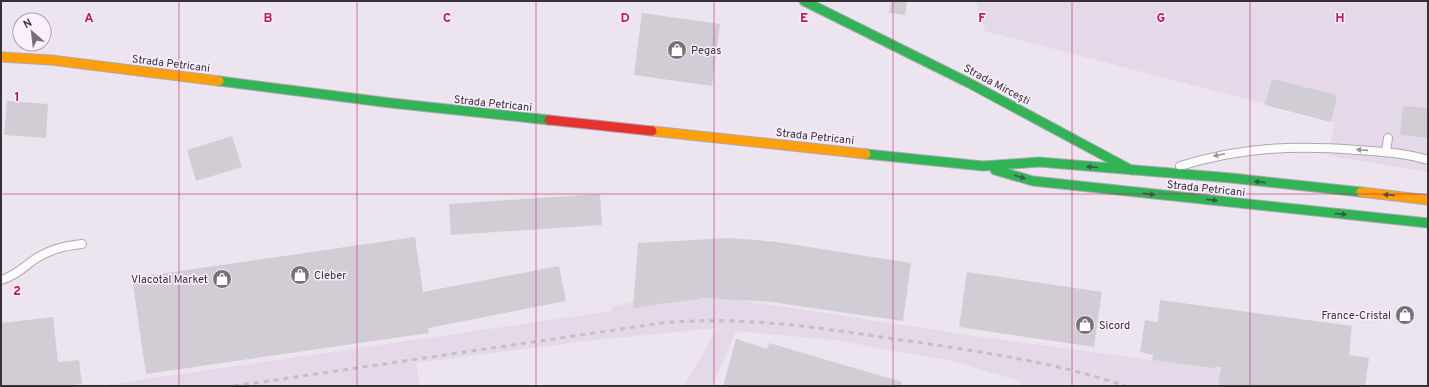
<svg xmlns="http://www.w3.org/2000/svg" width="1429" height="387" font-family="Overpass,sans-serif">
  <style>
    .built { fill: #e5d8e8 }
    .building { fill: #d2cdd4 }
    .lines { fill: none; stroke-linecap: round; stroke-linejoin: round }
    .lane-casing { stroke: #ada8af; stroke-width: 10 }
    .fast-casing { stroke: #ada8af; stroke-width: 11 }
    .slow-casing { stroke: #ada8af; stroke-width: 11 }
    .jam-casing { stroke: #ada8af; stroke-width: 11 }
    .lane { stroke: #fcfbfc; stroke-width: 8 }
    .fast { stroke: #30b455; stroke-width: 9 }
    .slow { stroke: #ff9f0a; stroke-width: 9 }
    .jam { stroke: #e5322d; stroke-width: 9 }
    .rail { stroke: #c2c0c3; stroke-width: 3; stroke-dasharray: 5 5; stroke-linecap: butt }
    .oneway { fill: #99969a }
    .oneway2 { fill: #345f42 }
    .grid { fill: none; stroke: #c2185b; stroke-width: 1; stroke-opacity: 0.55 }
    .labels { text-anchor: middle; stroke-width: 3; stroke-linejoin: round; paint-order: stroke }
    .poi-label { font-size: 11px; fill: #363137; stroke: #fceeff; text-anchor: start }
    .street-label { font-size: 11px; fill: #363137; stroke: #fceeff }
    .grid-label { font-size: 13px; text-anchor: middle; font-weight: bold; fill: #c2185b; stroke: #fceeff; stroke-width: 3; stroke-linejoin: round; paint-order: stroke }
  </style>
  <rect width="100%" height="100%" fill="#ece4ee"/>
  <!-- built -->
  <path class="built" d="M976 1H1428V172L1329 156 1334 122 985 31Z
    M689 299H732L974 336 1225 370 1222 386H1019L1020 381 948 360 834 340 736 331 712 386 685 385 717 328 585 341 416 363 420 386H99L612 311V307L633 302Z"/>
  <!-- building -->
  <path class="building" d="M891 1H907L905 15 889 13Z
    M642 13 720 24 712 86 634 75Z
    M1272 79 1337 95 1331 122 1265 105Z
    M7 101 48 104 46 138 4 135Z
    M1403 106 1428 108V138L1400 135Z
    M232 136 242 167 196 181 187 150Z
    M600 194 602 225 451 235 449 204Z
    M415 237 423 292 559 266 566 301 428 328 429 333 146 374 132 278Z
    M731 238 777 242 911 263 903 321 771 302 704 298 633 308 638 243Z
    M967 272 1102 292 1094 347 959 327Z
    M1160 300 1352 326 1349 355 1369 358 1365 386H1218L1221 367 1212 368 1152 360 1153 355 1140 352 1145 320 1158 322Z
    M53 317 58 362 79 360 82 384 65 386H1V323Z
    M736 339 767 349 769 343 902 382V386H723Z"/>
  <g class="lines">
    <defs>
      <path id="lane" d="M1386 152 1388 138
        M1180 166C1242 147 1294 145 1358 150 1382 152 1406 153 1428 160
        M1 280C15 276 24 267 35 259 51 249 64 246 82 244"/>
      <path id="fast" d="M804 1 969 83 1131 170
        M219 81 391 103 549 120
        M866 154 983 166 1039 162 1231 178 1361 192
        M995 170 1033 181 1428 223"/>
      <path id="slow" d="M1 57 51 60 219 81
        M652 131 866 154
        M1361 192 1428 200"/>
      <path id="jam" d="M549 120 652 131"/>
    </defs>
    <!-- lane casing -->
    <use href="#lane" class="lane-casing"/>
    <!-- fast casing -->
    <use href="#fast" class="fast-casing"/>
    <!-- slow casing -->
    <use href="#slow" class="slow-casing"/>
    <!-- jam casing -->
    <use href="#jam" class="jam-casing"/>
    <!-- lane -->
    <use href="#lane" class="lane"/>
    <!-- fast -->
    <use href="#fast" class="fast"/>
    <!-- slow -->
    <use href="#slow" class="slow"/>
    <!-- jam -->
    <use href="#jam" class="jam"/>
    <!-- rail -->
    <path class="rail" d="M234 386 662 323C746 315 826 329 909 341 981 352 1055 362 1125 386"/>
  </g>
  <!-- one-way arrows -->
  <defs><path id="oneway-solid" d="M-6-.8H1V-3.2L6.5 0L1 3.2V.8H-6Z"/></defs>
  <g class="oneway">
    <use href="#oneway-solid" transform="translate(1362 150) rotate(-176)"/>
    <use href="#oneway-solid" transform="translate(1219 155) rotate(168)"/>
  </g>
  <g class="oneway2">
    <use href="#oneway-solid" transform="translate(1092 167) rotate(-175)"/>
    <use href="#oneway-solid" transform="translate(1020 177) rotate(17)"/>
    <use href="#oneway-solid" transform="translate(1260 182) rotate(-174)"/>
    <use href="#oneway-solid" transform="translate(1149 194) rotate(6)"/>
    <use href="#oneway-solid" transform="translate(1389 195) rotate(-175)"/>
    <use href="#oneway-solid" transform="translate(1212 200) rotate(6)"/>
    <use href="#oneway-solid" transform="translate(1341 214) rotate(6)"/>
  </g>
  <!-- grid -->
  <path class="grid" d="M179 1V386M357 1V386M536 1V386M714 1V386M893 1V386M1072 1V386M1250 1V386M1 194H1428"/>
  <!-- icons -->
  <defs>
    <symbol id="shop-disc" viewBox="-11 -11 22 22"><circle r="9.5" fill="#767077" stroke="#fceeff"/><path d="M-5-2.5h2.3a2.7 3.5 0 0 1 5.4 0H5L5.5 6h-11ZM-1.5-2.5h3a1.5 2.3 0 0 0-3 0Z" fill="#fff"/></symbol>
  </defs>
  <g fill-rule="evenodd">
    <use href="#shop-disc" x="666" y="39" width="22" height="22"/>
    <use href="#shop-disc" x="289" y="264" width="22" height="22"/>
    <use href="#shop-disc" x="211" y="268" width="22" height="22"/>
    <use href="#shop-disc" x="1394" y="304" width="22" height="22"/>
    <use href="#shop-disc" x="1074" y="314" width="22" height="22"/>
  </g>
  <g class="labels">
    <!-- poi labels -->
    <g class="poi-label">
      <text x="691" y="54">Pegas</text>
      <text x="314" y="279">Cleber</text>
      <text x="208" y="283" text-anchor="end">Vlacotal Market</text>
      <text x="1391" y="319" text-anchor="end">France-Cristal</text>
      <text x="1099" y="329">Sicord</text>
    </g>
    <!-- street labels -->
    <g class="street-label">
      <text transform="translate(171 63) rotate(7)" y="4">Strada Petricani</text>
      <text transform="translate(997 84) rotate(28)" y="4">Strada Mircești</text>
      <text transform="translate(493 103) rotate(6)" y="4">Strada Petricani</text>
      <text transform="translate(815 136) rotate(6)" y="4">Strada Petricani</text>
      <text transform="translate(1206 188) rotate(6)" y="4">Strada Petricani</text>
    </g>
  </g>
  <g class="grid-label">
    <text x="89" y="22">A</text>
    <text x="268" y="22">B</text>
    <text x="447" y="22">C</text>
    <text x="625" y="22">D</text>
    <text x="804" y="22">E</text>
    <text x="982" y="22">F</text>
    <text x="1161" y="22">G</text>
    <text x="1340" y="22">H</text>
    <text x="17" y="101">1</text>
    <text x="17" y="295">2</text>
  </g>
  <!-- border -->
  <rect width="1429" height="387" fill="none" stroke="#363137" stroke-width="4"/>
  <!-- north arrow -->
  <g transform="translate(32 32) rotate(332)"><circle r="19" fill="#fceeff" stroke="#ada2af"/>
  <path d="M0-3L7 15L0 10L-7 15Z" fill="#767077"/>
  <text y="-6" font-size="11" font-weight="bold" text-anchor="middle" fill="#363137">N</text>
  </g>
</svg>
